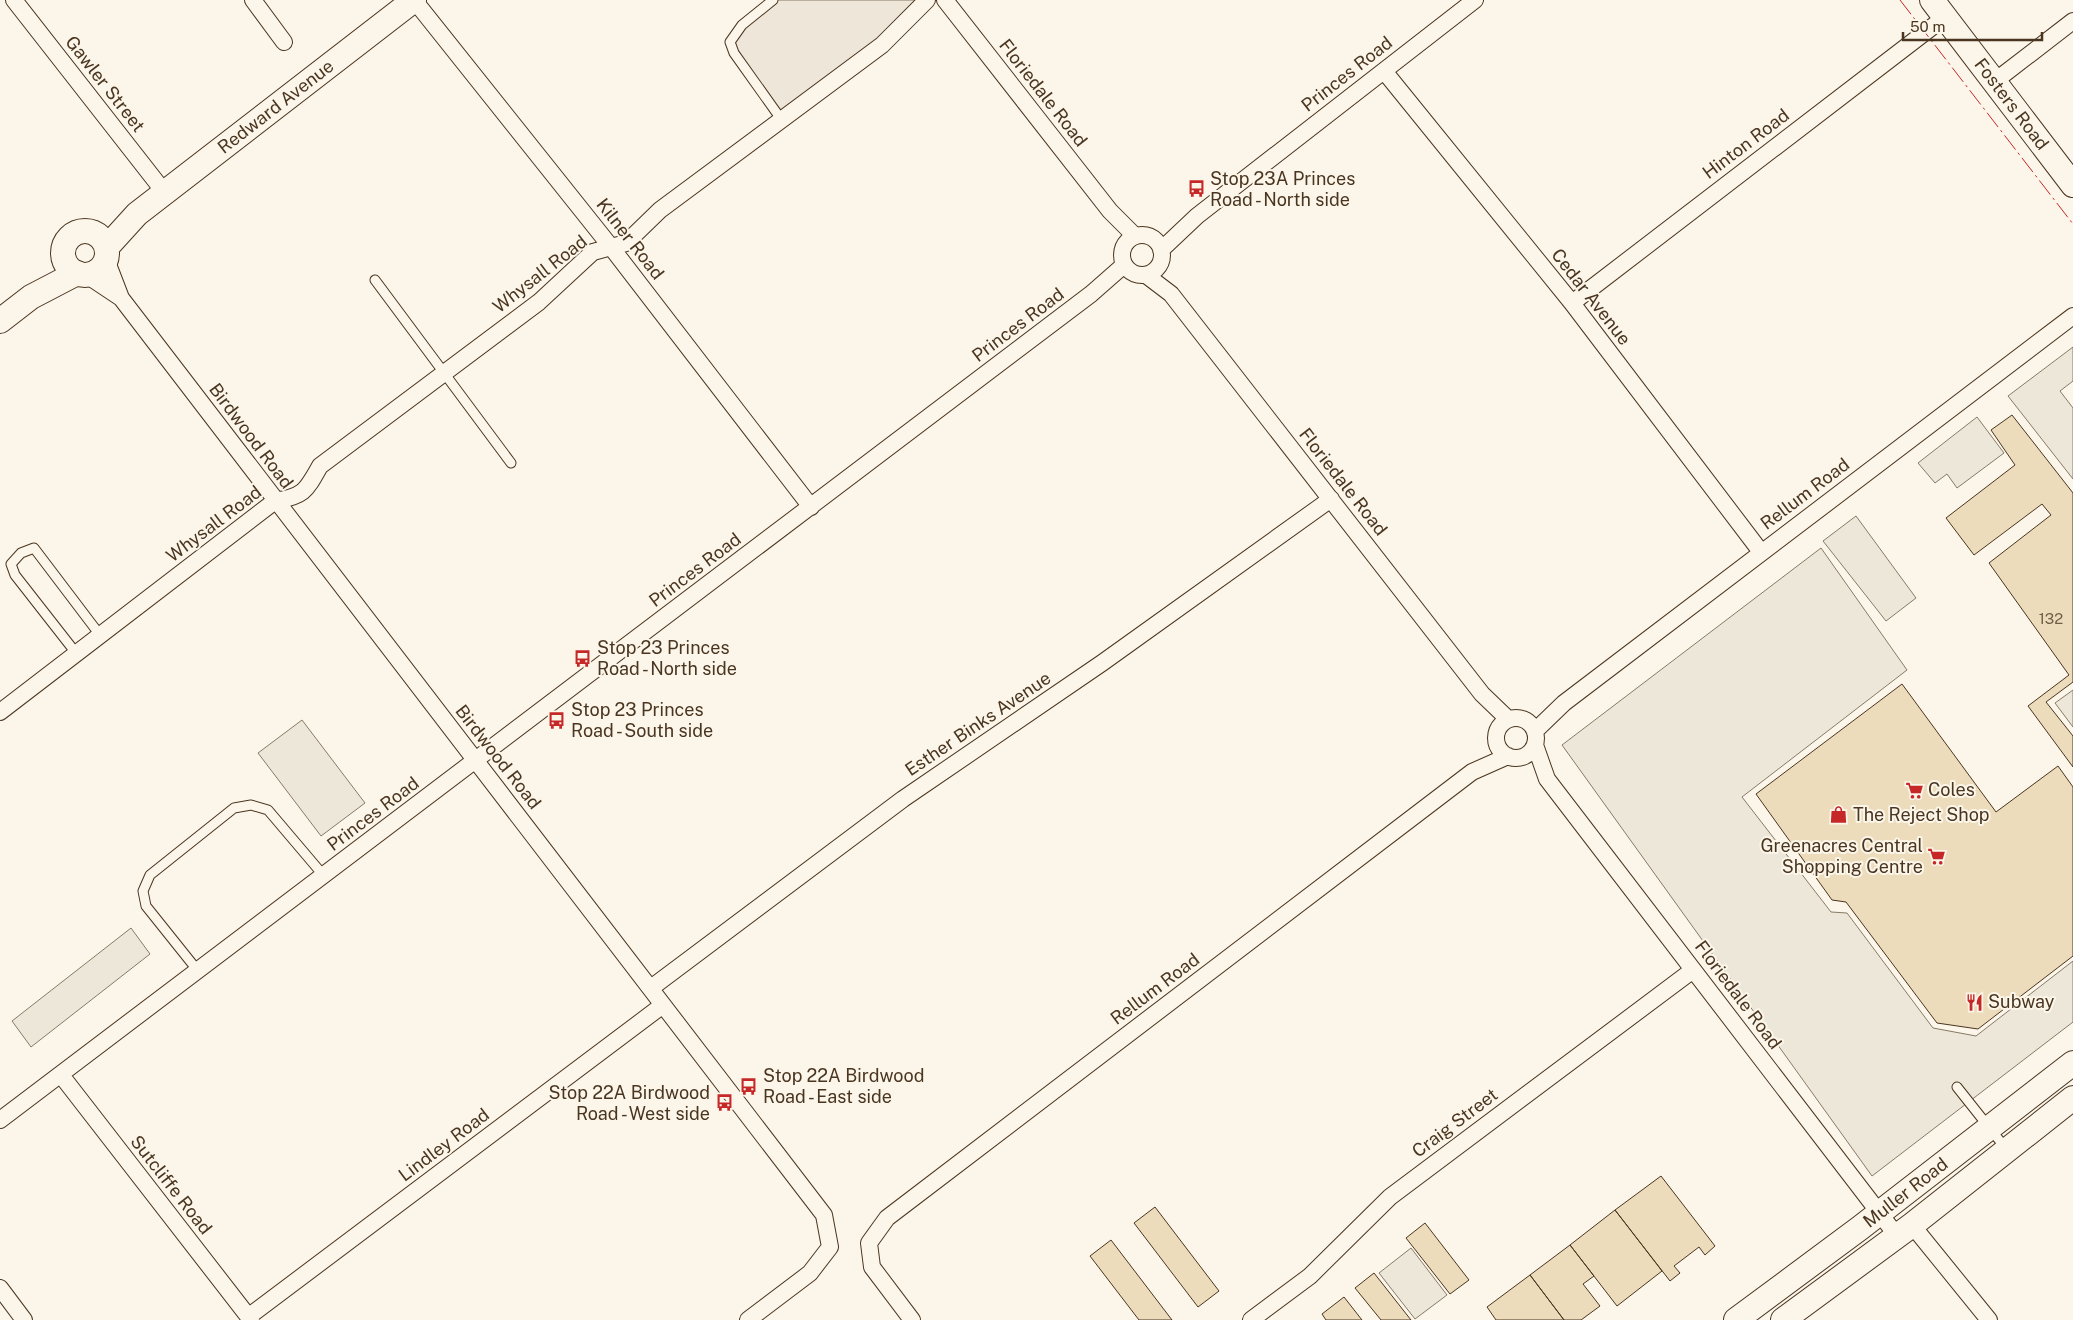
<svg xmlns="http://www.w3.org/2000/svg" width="2073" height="1320" font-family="'Public Sans',sans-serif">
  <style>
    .green { fill: #ede6d9; stroke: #887966 }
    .parking { fill: #ede7d9; stroke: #887966 }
    .building { fill: #ecdcbc; stroke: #4a3520 }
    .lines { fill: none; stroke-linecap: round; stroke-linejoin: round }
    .lane-casing { stroke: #4a3520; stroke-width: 11 }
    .street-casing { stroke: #4a3520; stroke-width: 18 }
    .secondary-casing { stroke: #4a3520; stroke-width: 26 }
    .lane { stroke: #fbf6e9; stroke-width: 9 }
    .street { stroke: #fbf6e9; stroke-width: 16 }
    .secondary { stroke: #fbf6e9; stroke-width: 24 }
    .power { stroke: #c62828; stroke-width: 1; stroke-dasharray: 18 4 2.5 4; stroke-linecap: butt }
    .labels { text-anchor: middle; stroke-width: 4; stroke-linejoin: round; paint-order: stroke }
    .number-label { font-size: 15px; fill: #725f47 }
    .street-label { font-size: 18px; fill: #4a3520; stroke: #fbf6e9 }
    .poi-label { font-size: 18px; fill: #4a3520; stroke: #fbf6e9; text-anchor: start }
  </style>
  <rect width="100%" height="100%" fill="#fbf6e9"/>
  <!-- green -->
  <path class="green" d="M773 0H927L781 119 730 42Z"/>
  <!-- parking -->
  <path class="parking" d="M2073 347V381L2060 391 2073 408V479L2008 396Z
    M1977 417 2004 453 1957 488 1947 474 1935 483 1918 463Z
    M1856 516 1916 598 1886 621 1823 541Z
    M1821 548 1907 670 1742 797 1831 912 1847 913 1933 1028 1976 1036 2073 961V1022L1872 1176 1562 745Z
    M2073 690V727L2055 703Z
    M302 720 365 803 321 836 258 753Z
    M131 928 150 954 31 1047 12 1021Z
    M1411 1248 1447 1295 1415 1319 1379 1273Z"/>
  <!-- building -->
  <path class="building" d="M2012 415 2073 493V682L2046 702 2073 736V767L2028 706 2069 675 1989 563 2051 515 2042 504 1974 555 1946 518 2015 465 1991 430Z
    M1902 684 1996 812 2058 766 2073 787V956L1978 1029 1937 1023 1846 902 1832 900 1756 794Z
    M1661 1176 1715 1246 1705 1255 1699 1247 1674 1266 1680 1273 1670 1281 1615 1210Z
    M1155 1207 1219 1291 1198 1307 1134 1223Z
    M1615 1210 1662 1271 1617 1306 1570 1245Z
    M1425 1223 1469 1280 1450 1294 1406 1238Z
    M1111 1240 1172 1320H1139L1090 1256Z
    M1570 1245 1594 1276 1583 1284 1600 1306 1581 1320H1564L1530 1275Z
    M1374 1273 1411 1320H1381L1355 1288Z
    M1530 1275 1564 1320H1496L1487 1307Z
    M1344 1297 1362 1320H1326L1322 1314Z"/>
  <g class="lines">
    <defs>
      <path id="lane" d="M773 0 742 25 730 42 734 53 781 119
        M375 280 511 463
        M76 653 15 575 11 564 21 553 34 548 100 635
        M198 971 146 906 143 891 150 875 234 808 251 805 268 810 324 876
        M1957 1087 2007 1150"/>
      <path id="street" d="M14 0 165 193
        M253 0 284 42
        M414 0 611 247 811 507
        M945 0 1110 211 1135 236
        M1384 71 1572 303 1761 552
        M1995 81 2073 21
        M1122 255a20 20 0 1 1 40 0a20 20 0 1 1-40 0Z
        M1161 250 1197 216 1475 0
        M106 259 121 298 824 1215 830 1247 810 1273 748 1320
        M85 274 121 298
        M1146 275 1171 294 1482 694 1508 719
        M1572 303 1945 17
        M0 712 275 501C304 496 306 491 320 466L539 302 593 252 626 243 660 210 882 45 927 0
        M1496 738a20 20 0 1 1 40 0a20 20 0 1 1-40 0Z
        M1535 731 1564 703 2073 316
        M1535 745 1547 779 1897 1236
        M651 988 903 799 1102 663 1331 499
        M61 1075 251 1320
        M0 1120 1091 294 1124 265
        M1912 1225 1989 1320
        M0 1288 24 1320
        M248 1317 663 1005
        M912 1320 872 1267 869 1243 887 1218 1472 772 1508 756
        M1251 1320 1310 1276 1390 1197 1693 970"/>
      <g id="secondary">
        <path id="s1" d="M1932 0 2073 185"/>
        <circle cx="85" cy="253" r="22"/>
        <path id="s2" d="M107 247 137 214 414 0"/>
        <path d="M0 321 31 297 77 273"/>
        <path id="s3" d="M1736 1320 1860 1228 2073 1063"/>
        <path d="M1783 1320 1912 1225 2073 1098"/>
      </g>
    </defs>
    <!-- lane casing -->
    <use href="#lane" class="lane-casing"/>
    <!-- street casing -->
    <use href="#street" class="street-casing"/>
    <!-- secondary casing -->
    <use href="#secondary" class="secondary-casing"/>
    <!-- lane -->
    <use href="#lane" class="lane"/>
    <!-- street -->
    <use href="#street" class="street"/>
    <!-- secondary -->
    <use href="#secondary" class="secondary"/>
    <!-- power -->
    <path class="power" d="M1900 0 2073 224"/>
  </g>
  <!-- icons -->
  <defs>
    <symbol id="bus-bare" viewBox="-9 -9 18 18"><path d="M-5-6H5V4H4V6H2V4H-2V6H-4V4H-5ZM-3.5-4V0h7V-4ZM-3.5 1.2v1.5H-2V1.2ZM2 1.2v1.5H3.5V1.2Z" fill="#c62828" stroke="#fbf6e9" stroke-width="2.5" paint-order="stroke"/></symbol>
    <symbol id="supermarket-bare" viewBox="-9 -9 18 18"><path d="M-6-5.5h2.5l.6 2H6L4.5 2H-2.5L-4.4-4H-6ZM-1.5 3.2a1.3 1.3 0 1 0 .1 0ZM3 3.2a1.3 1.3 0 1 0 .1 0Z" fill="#c62828" stroke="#fbf6e9" stroke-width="2.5" paint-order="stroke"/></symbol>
    <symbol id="shop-bare" viewBox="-9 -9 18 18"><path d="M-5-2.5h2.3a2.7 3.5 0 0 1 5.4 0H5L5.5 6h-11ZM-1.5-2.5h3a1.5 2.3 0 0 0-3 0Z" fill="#c62828" stroke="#fbf6e9" stroke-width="2.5" paint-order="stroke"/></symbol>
    <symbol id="restaurant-bare" viewBox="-9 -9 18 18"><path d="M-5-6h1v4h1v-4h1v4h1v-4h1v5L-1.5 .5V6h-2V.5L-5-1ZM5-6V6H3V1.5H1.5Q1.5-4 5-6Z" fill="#c62828" stroke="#fbf6e9" stroke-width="2.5" paint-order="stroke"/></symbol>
  </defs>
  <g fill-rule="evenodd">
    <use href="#bus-bare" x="1184" y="176" width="25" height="25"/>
    <use href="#bus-bare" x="570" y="646" width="25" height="25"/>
    <use href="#bus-bare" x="544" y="708" width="25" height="25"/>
    <use href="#supermarket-bare" x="1902" y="778" width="25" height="25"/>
    <use href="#shop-bare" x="1826" y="802" width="25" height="25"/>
    <use href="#supermarket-bare" x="1924" y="844" width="25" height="25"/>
    <use href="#restaurant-bare" x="1962" y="990" width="25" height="25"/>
    <use href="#bus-bare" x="736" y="1074" width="25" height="25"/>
    <use href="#bus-bare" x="712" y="1090" width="25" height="25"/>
  </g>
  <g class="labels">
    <!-- number labels -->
    <g class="number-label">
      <text x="2051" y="624">132</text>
    </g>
    <!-- street labels -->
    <g class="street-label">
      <text transform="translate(1347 74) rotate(-38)" y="6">Princes Road</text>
      <text transform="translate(105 84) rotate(52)" y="6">Gawler Street</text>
      <text transform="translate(1043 93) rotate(52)" y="6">Floriedale Road</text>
      <text dy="6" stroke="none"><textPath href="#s1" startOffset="131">Fosters Road</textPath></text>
      <text dy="6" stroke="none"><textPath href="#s2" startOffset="220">Redward Avenue</textPath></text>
      <text transform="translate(1746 144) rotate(-37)" y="6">Hinton Road</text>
      <text transform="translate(630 239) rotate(52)" y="6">Kilner Road</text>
      <text transform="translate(540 274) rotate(-38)" y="6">Whysall Road</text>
      <text transform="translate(1591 297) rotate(52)" y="6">Cedar Avenue</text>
      <text transform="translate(1018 325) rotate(-37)" y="6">Princes Road</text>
      <text transform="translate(251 436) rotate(53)" y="6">Birdwood Road</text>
      <text transform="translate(1343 482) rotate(52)" y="6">Floriedale Road</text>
      <text transform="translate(1805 494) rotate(-37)" y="6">Rellum Road</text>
      <text transform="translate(214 524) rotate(-37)" y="6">Whysall Road</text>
      <text transform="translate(695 570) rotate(-37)" y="6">Princes Road</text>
      <text transform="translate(978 724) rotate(-34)" y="6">Esther Binks Avenue</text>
      <text transform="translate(498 757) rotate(52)" y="6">Birdwood Road</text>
      <text transform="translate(373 814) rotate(-37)" y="6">Princes Road</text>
      <text transform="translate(1155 989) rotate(-37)" y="6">Rellum Road</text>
      <text transform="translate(1738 995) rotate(53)" y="6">Floriedale Road</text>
      <text transform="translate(1455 1123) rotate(-37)" y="6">Craig Street</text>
      <text transform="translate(444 1145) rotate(-37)" y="6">Lindley Road</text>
      <text transform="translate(171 1185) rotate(52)" y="6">Sutcliffe Road</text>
      <text dy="6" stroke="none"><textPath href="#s3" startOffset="212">Muller Road</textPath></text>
    </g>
    <!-- poi labels -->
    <g class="poi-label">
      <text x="1210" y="185">Stop 23A Princes<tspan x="1210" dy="21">Road - North side</tspan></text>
      <text x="597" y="654">Stop 23 Princes<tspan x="597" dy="21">Road - North side</tspan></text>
      <text x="571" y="716">Stop 23 Princes<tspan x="571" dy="21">Road - South side</tspan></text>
      <text x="1928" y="796">Coles</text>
      <text x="1853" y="821">The Reject Shop</text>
      <text x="1923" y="852" text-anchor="end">Greenacres Central<tspan x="1923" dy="21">Shopping Centre</tspan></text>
      <text x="1988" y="1008">Subway</text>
      <text x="763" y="1082">Stop 22A Birdwood<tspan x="763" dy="21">Road - East side</tspan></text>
      <text x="710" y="1099" text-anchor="end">Stop 22A Birdwood<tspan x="710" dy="21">Road - West side</tspan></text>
    </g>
  </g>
  <!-- scale -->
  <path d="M1903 32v8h139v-8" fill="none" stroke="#4a3520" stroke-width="2.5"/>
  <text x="1910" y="32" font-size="15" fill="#4a3520" stroke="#fbf6e9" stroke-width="4" paint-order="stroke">50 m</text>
</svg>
